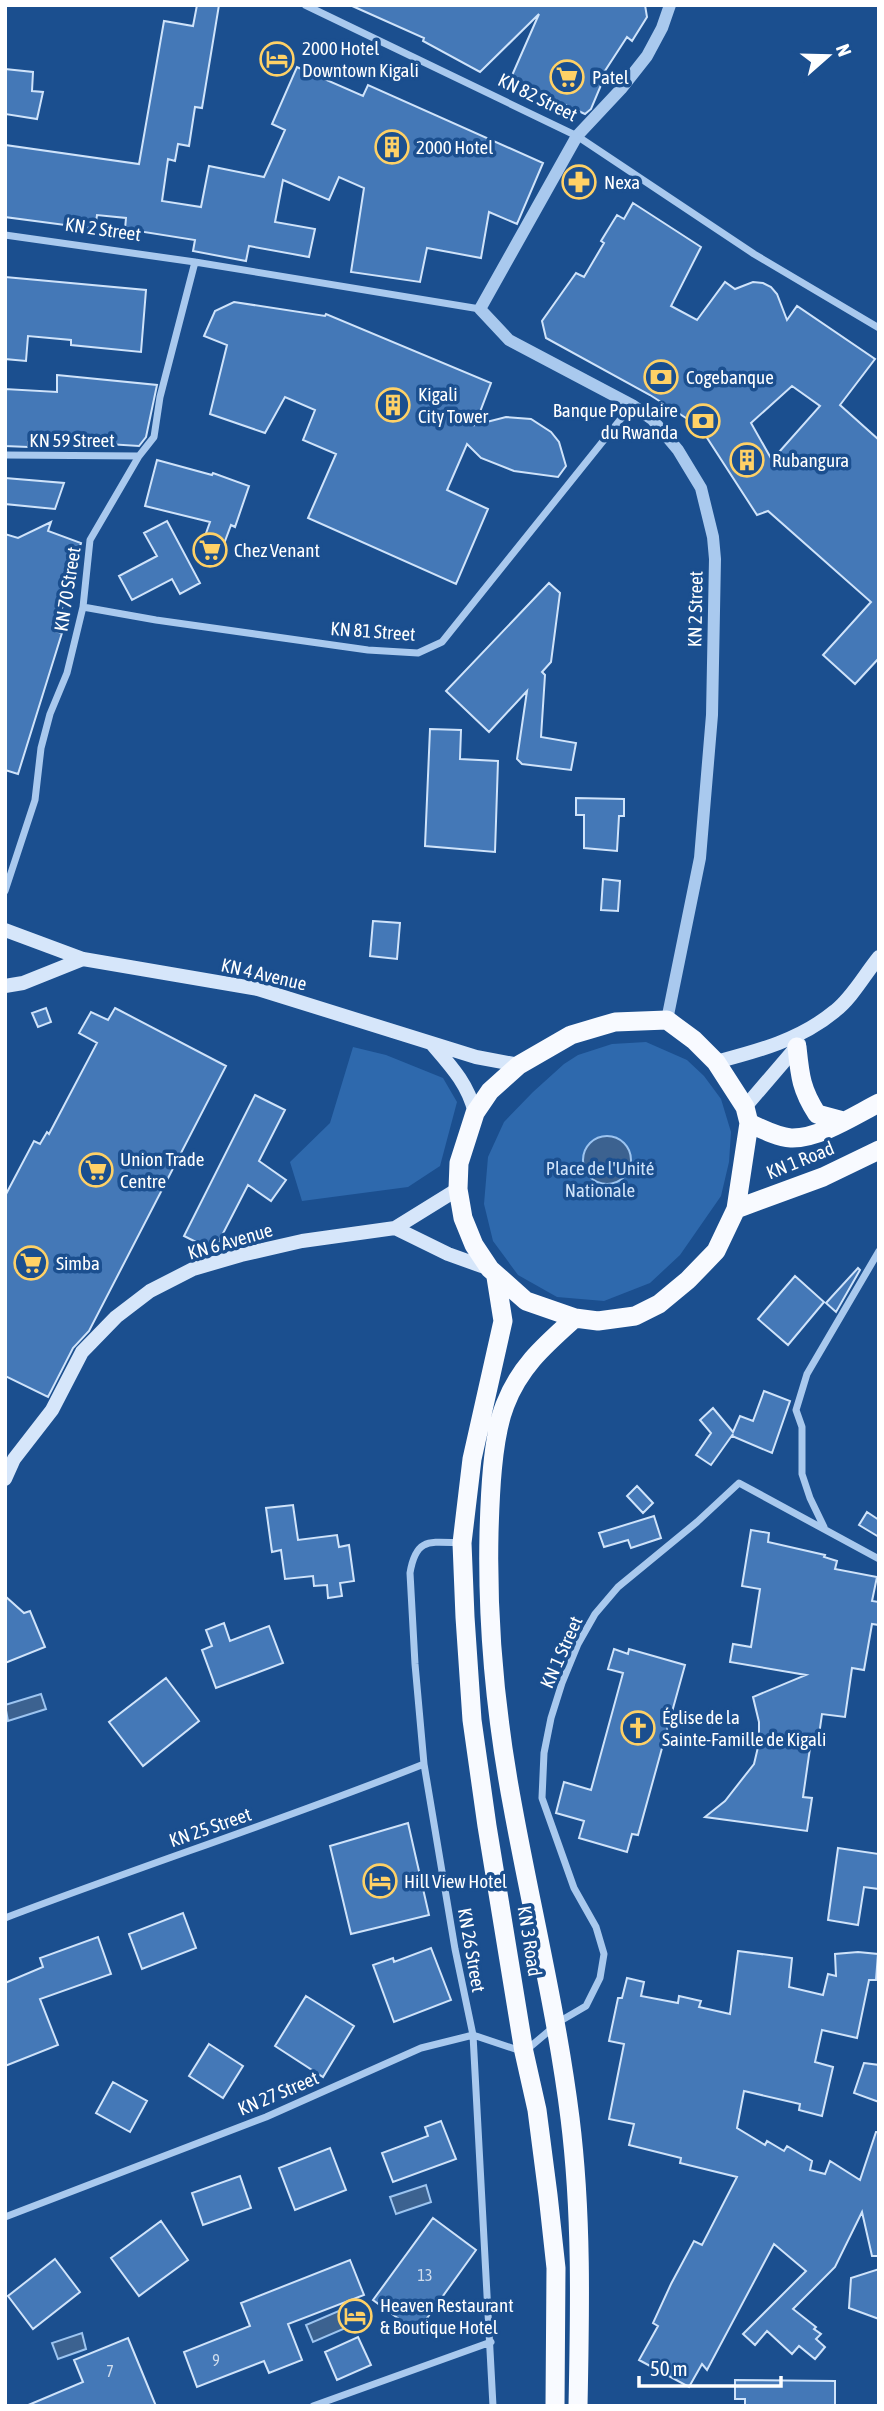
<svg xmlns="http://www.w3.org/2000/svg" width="884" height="2411" font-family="'Asap Condensed',sans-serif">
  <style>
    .green { fill: #2e69ad }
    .water { fill: #3c6290; stroke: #9cc4f0; stroke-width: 2 }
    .building { fill: #4478b7; stroke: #cfe3fa; stroke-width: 2; fill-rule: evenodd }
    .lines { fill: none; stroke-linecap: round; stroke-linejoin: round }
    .minor { stroke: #a9c9ee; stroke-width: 7 }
    .tertiary { stroke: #a9c9ee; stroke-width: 12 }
    .secondary { stroke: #d6e6fa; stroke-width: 14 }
    .trunk { stroke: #f8faff; stroke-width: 19 }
    .labels { text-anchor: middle; stroke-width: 7; stroke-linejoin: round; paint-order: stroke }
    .number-label { font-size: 16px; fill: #d0dded }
    .poi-label { font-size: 19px; fill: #fff; stroke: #1b4f8f; text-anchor: start }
    .street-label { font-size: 19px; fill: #fff; stroke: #1b4f8f }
    .park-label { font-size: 19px; fill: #cfe3fa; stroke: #1b4f8f }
  </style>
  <rect width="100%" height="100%" fill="#1b4f8f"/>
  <!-- green -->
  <path class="green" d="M646 1042 687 1060 704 1076 721 1099 731 1132 729 1162 721 1196 680 1255 650 1283 604 1301 557 1297 518 1275 493 1241 484 1204 488 1157 504 1122 533 1092 564 1064 578 1055 612 1044Z
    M353 1047 386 1055 443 1078 457 1102 440 1166 408 1187 302 1201 290 1162 330 1123Z"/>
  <!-- water -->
  <path class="water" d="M583 1160a24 24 0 1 1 48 0a24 24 0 1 1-48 0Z
    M41 1694 46 1709 8 1721 5 1705Z
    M426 2185 431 2202 396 2214 390 2197Z
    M348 2307 355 2324 313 2342 306 2325Z
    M82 2333 86 2349 58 2359 52 2343Z"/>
  <!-- building -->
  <path class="building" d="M197 5H219L202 108 195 107 189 146 178 144 175 161 168 159 162 201 201 207 209 166 264 177 285 130 272 124 297 67 363 96 368 85 543 163 517 224 489 212 481 258 427 248 420 282 351 272 364 188 339 177 329 200 283 180 275 222 315 229 309 257 249 246 246 261 193 251 195 240 125 229 126 218 97 215 95 229 5 217V145L139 164 164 21 193 26Z
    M350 5H645L647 17 632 41 627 37 601 77 604 78 591 109 585 114 510 80 539 14 480 72 423 41 424 38Z
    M5 69 33 72 32 91 43 92 37 119 5 114Z
    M633 203 701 247 671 306 697 320 725 282 735 289 753 282 763 283 771 287 777 294 787 320 797 306 875 359 840 405 879 440V658L855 684 823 655 871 602 768 511 757 515 700 427 650 395 546 338 542 321 576 273 584 277 604 243 601 241 617 215 624 219ZM792 386 820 406 772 460 751 423Z
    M5 277 146 290 141 352 71 345V340L28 336 26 361 5 359Z
    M234 302 325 316 326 314 491 383 475 425 506 417 531 419 551 432 559 442 566 466 558 477 514 471 481 458 467 444 447 490 488 509 456 584 308 518 336 454 303 440 315 410 285 397 265 433 210 414 227 345 204 336 215 311Z
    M57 375 157 385 146 437 139 446 44 440V442H28V447L5 446V389L57 392Z
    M157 460 212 475 213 473 249 486 235 527 231 525 218 560 199 553 210 522 145 506Z
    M5 478 64 483 55 509 5 504Z
    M167 521 200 583 180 594 172 579 132 600 119 576 157 556 144 533Z
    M51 522 48 531 81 543 73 568 78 569 72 587 69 586 55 631 62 633 18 774 5 770V534L18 538Z
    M549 583 560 593 551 662 542 672 545 675 541 737 576 743 571 770 522 764 517 759 527 691 489 732 446 691Z
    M430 729 461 730 460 759 498 761 495 852 425 846Z
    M576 798 624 799V816H619L617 851 584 848V815H576Z
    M603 879 620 881 618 911 601 910Z
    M373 921 400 923 397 959 370 956Z
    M46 1008 51 1022 38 1027 32 1013Z
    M115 1008 226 1066 89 1331 73 1348 48 1397 5 1376V1196L34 1141 40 1144 47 1132 49 1134 97 1043 79 1033 91 1012 108 1020Z
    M255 1095 285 1110 259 1161 286 1180 271 1201 248 1185 214 1251 184 1236Z
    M858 1268 860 1270 836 1312 826 1303Z
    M795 1276 824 1302 788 1345 758 1319Z
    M764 1391 790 1401 772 1453 732 1436 733 1434 711 1465 696 1455 711 1433 700 1420 713 1408 733 1432 740 1416 753 1421Z
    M637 1486 653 1503 643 1513 627 1496Z
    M293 1505 298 1540 337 1535 339 1547 349 1545 354 1581 340 1583 342 1596 328 1598 327 1585 314 1586 313 1576 285 1579 281 1550 272 1552 266 1508Z
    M867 1512 879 1520V1537L859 1525Z
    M654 1516 661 1538 631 1548 628 1540 604 1547 599 1533Z
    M751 1530 769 1533 768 1542 825 1555 824 1557 837 1561 835 1569 877 1577 872 1601 879 1602V1625L872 1624 864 1670 852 1668 845 1717 822 1714 819 1735 812 1734 803 1797 812 1798 807 1831 705 1817 725 1801 754 1764 759 1743V1722L753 1697 806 1675 730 1662 733 1644 751 1647 760 1589 742 1586Z
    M5 1596 24 1613 30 1611 45 1647 5 1663Z
    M224 1623 230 1641 269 1626 283 1663 216 1688 202 1650 212 1646 206 1630Z
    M614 1649 628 1654 629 1649 685 1665 638 1835 632 1834 627 1852 579 1838 584 1821 556 1813 564 1782 591 1790 623 1673 608 1669Z
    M166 1678 199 1721 143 1766 109 1722Z
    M408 1823 429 1915 351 1934 330 1846Z
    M838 1848 879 1854V1889L864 1887 858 1925 828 1920Z
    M183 1913 196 1948 142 1969 129 1934Z
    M98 1937 111 1974 40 1999 58 2045 5 2066V1983L43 1967 40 1958Z
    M431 1948 451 2000 394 2022 373 1965 393 1958 394 1962Z
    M738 1951 792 1958 789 1987 823 1995 828 1974 836 1976 835 1954 858 1952 878 1954 876 1980H869L857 2038 822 2030 815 2062 833 2067 822 2116 799 2110 800 2104 744 2091 737 2128 765 2145 767 2141 784 2151 787 2146 812 2161 810 2170 825 2174 830 2161 860 2180 876 2132H879V2256H872L862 2212 835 2267 793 2309 816 2327 814 2329 821 2334 816 2339 825 2347 815 2359 799 2346 792 2354 767 2331 755 2345 743 2334 806 2271 774 2244 707 2370 702 2364 689 2387 639 2360 658 2326 653 2323 671 2284 694 2241 702 2245 737 2177 680 2163 681 2158 629 2145 634 2124 609 2119 624 2044 609 2041 618 1998H622L627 1978 644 1982 641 1996 678 2003 679 1996 701 2001 699 2007 730 2014Z
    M306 1996 354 2026 323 2077 275 2046Z
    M209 2044 243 2066 223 2098 189 2076Z
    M864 2063 879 2065V2102L854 2093Z
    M113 2082 147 2101 130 2132 96 2113Z
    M441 2121 456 2159 393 2182 382 2153 428 2136 425 2127Z
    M330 2148 346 2190 295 2210 279 2168Z
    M240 2176 251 2208 203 2225 192 2193Z
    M433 2218 476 2250 417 2332 373 2300Z
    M161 2221 188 2260 139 2296 111 2258Z
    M55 2259 80 2292 33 2329 8 2296Z
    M350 2260 364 2295 288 2324 302 2360 269 2373 264 2361 197 2387 184 2352 250 2326 241 2303Z
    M879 2269V2319L849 2308 851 2278Z
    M358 2337 371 2365 337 2380 325 2352Z
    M128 2338 156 2406H26L83 2382 74 2360Z
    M735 2380 835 2381V2406H745V2399H735Z"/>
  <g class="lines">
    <!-- minor -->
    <path class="minor" d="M305 5 577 136 754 254 879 328
      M5 235 195 262 480 309
      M5 455 139 456
      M83 607 156 620 368 650 418 653 442 642 632 405
      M5 891 35 800 41 748 50 714 67 673 83 607 90 540 139 456 154 437 160 397 195 262
      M824 1527 810 1498 802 1474V1427L796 1410 807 1374 879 1251
      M461 1543C430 1542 416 1537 410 1573L415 1664 424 1764 455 1949 473 2035 493 2406
      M5 1918C144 1865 286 1819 424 1764
      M5 2217 266 2117 421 2048 473 2035 524 2052 562 2020 586 2006 600 1978 604 1954 596 1927 574 1888 542 1798 544 1753 551 1718 562 1683 578 1644 595 1614 618 1587 697 1522 739 1483 879 1559
      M313 2406 491 2342"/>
    <!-- tertiary -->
    <path class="tertiary" d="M667 1020 700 858 712 715 715 559 713 537 701 488 678 450 652 419 632 405 509 340 480 309 577 136 621 89 647 56 662 28 670 5"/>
    <!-- secondary -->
    <path class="secondary" d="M5 930 83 959 258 989 476 1057 519 1065
      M5 986 23 983 83 959
      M432 1044C451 1066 468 1084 475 1113
      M716 1062C758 1051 800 1040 835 1011 852 998 865 974 879 957
      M745 1107 799 1044
      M395 1228 448 1254 490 1269
      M5 1479 14 1459 52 1410 82 1352 116 1317 150 1291 193 1269 241 1255 302 1241 395 1228 458 1189"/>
    <!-- trunk -->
    <path class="trunk" d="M667 1020 694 1040 716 1062 745 1107 749 1123 736 1209 716 1251 688 1280 659 1304 635 1316 598 1321 575 1318 526 1301 490 1269 474 1245 463 1218 458 1189 459 1163 475 1113 490 1091 519 1065 571 1035 615 1022Z
      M797 1047C800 1076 801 1089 817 1114L843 1121
      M749 1123C762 1129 777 1137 791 1138 819 1139 855 1115 879 1103
      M736 1209 823 1177 879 1150
      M496 1277 503 1321 472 1459 462 1543 465 1617 472 1720 487 1826 524 2052 537 2110 548 2195 556 2268 555 2406
      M575 1318C545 1345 520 1366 505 1405 492 1438 490 1497 489 1533 487 1624 496 1718 513 1808 532 1912 557 2014 570 2118 582 2214 580 2310 578 2406"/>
  </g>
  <!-- icons -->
  <defs>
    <symbol id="hotel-ring" viewBox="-11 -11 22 22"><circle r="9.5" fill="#1b4f8f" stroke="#ffd166" stroke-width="1.5"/><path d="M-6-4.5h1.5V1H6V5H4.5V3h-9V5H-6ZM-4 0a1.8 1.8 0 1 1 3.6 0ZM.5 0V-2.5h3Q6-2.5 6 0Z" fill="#ffd166"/></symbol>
    <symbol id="supermarket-ring" viewBox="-11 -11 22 22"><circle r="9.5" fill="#1b4f8f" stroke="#ffd166" stroke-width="1.5"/><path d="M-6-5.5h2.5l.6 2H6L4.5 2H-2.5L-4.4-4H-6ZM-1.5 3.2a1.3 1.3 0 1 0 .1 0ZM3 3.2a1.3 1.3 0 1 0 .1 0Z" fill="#ffd166"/></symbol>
    <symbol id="building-ring" viewBox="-11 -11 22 22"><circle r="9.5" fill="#1b4f8f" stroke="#ffd166" stroke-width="1.5"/><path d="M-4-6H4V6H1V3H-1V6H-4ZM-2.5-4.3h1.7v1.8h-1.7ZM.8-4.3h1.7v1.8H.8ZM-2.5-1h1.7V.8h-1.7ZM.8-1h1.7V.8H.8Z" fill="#ffd166"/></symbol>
    <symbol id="pharmacy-ring" viewBox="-11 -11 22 22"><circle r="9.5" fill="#1b4f8f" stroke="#ffd166" stroke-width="1.5"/><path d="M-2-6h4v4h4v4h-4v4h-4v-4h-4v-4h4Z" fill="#ffd166"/></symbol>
    <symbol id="bank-ring" viewBox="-11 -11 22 22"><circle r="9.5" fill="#1b4f8f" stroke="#ffd166" stroke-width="1.5"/><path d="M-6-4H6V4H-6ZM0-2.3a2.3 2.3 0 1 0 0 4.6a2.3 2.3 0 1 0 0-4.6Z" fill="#ffd166"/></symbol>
    <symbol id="church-ring" viewBox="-11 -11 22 22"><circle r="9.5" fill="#1b4f8f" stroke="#ffd166" stroke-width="1.5"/><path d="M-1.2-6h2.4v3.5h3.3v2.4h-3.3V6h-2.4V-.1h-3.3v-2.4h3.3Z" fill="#ffd166"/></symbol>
  </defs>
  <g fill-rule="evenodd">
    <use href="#hotel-ring" x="258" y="40" width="38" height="38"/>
    <use href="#supermarket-ring" x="548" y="58" width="38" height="38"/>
    <use href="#building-ring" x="373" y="128" width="38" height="38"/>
    <use href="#pharmacy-ring" x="560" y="163" width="38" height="38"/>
    <use href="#bank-ring" x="642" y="358" width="38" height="38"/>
    <use href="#building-ring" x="374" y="386" width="38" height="38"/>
    <use href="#bank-ring" x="684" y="402" width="38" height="38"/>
    <use href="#building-ring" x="728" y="441" width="38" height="38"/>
    <use href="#supermarket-ring" x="191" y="531" width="38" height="38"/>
    <use href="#supermarket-ring" x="77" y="1151" width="38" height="38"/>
    <use href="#supermarket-ring" x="12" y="1244" width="38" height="38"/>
    <use href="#church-ring" x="619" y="1709" width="38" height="38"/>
    <use href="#hotel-ring" x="361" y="1862" width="38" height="38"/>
    <use href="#hotel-ring" x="336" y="2297" width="38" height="38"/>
  </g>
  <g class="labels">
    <!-- number labels -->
    <g class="number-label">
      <text x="425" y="2281">13</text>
      <text x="216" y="2366">9</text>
      <text x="110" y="2377">7</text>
    </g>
    <!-- poi labels -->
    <g class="poi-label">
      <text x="302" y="55">2000 Hotel<tspan x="302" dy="22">Downtown Kigali</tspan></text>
      <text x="592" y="84">Patel</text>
      <text x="416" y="154">2000 Hotel</text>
      <text x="604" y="189">Nexa</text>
      <text x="686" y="384">Cogebanque</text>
      <text x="418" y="401">Kigali<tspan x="418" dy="22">City Tower</tspan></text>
      <text x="678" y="417" text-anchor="end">Banque Populaire<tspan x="678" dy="22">du Rwanda</tspan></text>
      <text x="772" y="467">Rubangura</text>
      <text x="234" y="557">Chez Venant</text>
      <text x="120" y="1166">Union Trade<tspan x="120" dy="22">Centre</tspan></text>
      <text x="56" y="1270">Simba</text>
      <text x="662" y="1724">Église de la<tspan x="662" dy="22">Sainte-Famille de Kigali</tspan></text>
      <text x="404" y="1888">Hill View Hotel</text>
      <text x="380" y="2312">Heaven Restaurant<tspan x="380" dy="22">&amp; Boutique Hotel</tspan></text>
    </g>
    <!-- street labels -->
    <g class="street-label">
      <text transform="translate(538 97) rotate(26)" y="7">KN 82 Street</text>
      <text transform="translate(103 229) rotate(8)" y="7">KN 2 Street</text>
      <text x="72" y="447">KN 59 Street</text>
      <text transform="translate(67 589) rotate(-81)" y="7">KN 70 Street</text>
      <text transform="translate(695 609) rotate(-89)" y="7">KN 2 Street</text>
      <text transform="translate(373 631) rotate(4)" y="7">KN 81 Street</text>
      <text transform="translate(264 974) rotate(13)" y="7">KN 4 Avenue</text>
      <text transform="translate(800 1160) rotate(-22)" y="7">KN 1 Road</text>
      <text transform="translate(230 1241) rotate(-16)" y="7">KN 6 Avenue</text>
      <text transform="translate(561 1652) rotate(-66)" y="7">KN 1 Street</text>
      <text transform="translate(210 1827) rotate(-19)" y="7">KN 25 Street</text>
      <text transform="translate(530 1941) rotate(81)" y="7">KN 3 Road</text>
      <text transform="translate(472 1950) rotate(80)" y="7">KN 26 Street</text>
      <text transform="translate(278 2093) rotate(-23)" y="7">KN 27 Street</text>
    </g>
    <!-- park labels -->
    <g class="park-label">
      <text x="600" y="1175">Place de l'Unité<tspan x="600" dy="22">Nationale</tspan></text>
    </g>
  </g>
  <!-- border -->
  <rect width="884" height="2411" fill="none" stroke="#ffffff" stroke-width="14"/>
  <!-- north arrow -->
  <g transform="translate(828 56) rotate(70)" stroke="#1b4f8f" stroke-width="5" paint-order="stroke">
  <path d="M0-5L12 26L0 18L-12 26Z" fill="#ffffff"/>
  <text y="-10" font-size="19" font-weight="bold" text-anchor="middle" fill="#ffffff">N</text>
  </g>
  <!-- scale -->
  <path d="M639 2376v10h142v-10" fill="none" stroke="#ffffff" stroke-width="3.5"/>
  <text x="650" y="2376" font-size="21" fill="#ffffff" stroke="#1b4f8f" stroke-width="5" paint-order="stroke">50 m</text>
</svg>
